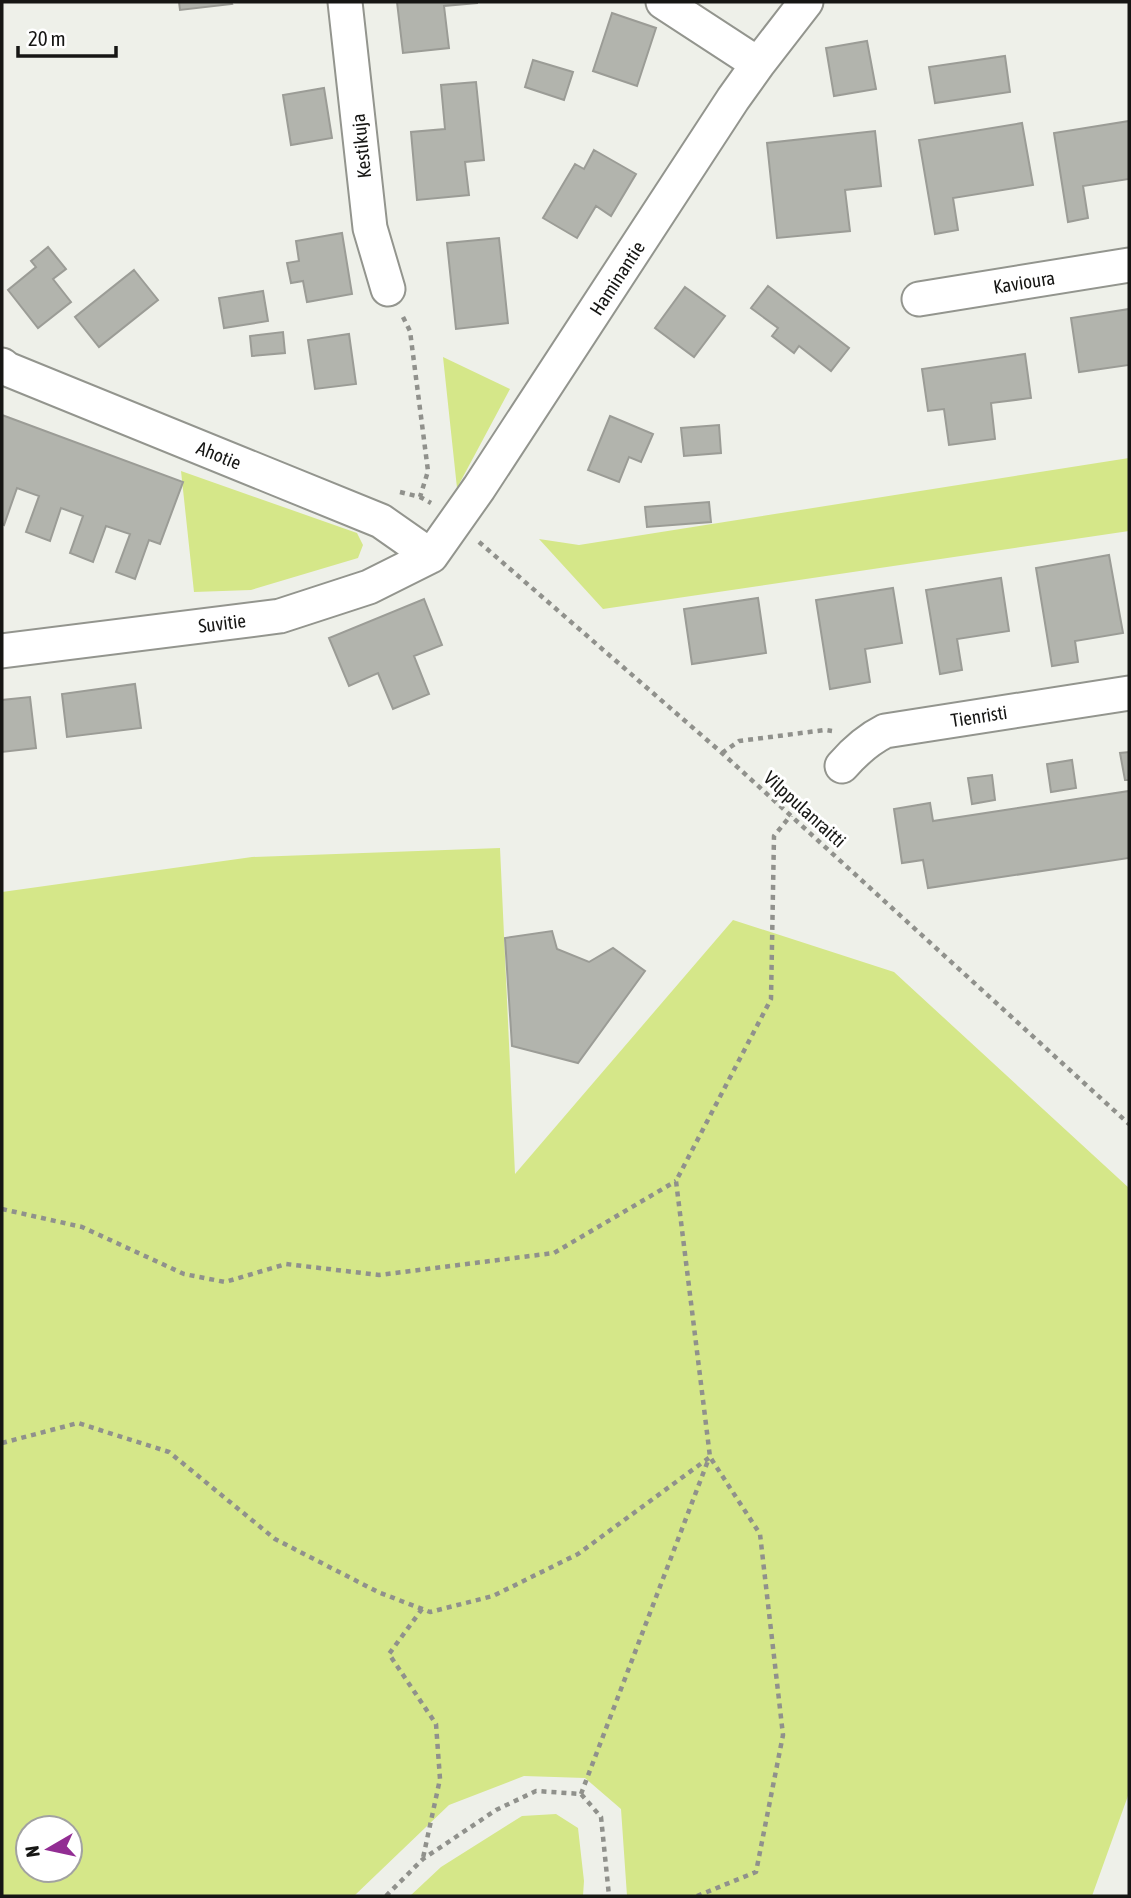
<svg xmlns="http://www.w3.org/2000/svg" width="1131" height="1898" font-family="'Asap Condensed',sans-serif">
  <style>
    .green { fill: #d5e789; fill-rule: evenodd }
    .building { fill: #b2b4ad; stroke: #9b9c96; stroke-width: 2 }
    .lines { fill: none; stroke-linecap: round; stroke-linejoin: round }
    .minor-casing { stroke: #93958e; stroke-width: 37 }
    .path { stroke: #90918c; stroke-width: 4.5; stroke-dasharray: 5 5; stroke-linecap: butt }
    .minor { stroke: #fff; stroke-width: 33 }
    .labels { text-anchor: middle; stroke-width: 6; stroke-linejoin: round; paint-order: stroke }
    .street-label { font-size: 19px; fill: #161614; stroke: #fff }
  </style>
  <rect width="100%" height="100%" fill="#eef0e9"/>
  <!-- green -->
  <path class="green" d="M443 357 510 389 457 488Z
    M1129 458V531L603 609 539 539 579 545Z
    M181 471 357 533 363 545 358 558 251 590 194 592Z
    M500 848 515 1174 733 920 894 972 1129 1188V1793L1092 1896H627L621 1809 585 1778 524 1776 449 1805 354 1896H2V892L252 857ZM70 1828V1870H28V1828Z
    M556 1814 578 1828 584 1881 583 1896H410L441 1867 522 1816Z"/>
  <!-- building -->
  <path class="building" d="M179 2H231L232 4 180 10Z
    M397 2H477V3L444 6 449 48 403 53Z
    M612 13 656 28 637 86 593 71Z
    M867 41 876 89 834 96 826 48Z
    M1005 56 1010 92 935 103 929 67Z
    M533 60 573 72 564 100 525 87Z
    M476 82 484 160 465 162 469 195 417 200 411 132 445 129 441 85Z
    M324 88 332 138 291 145 283 95Z
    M1129 121V179L1083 186 1088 218 1068 222 1054 133Z
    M1022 123 1033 185 953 198 958 230 935 234 919 140Z
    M875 131 881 186 845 190 850 231 777 238 767 143Z
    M594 150 636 174 611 216 596 206 577 238 543 218 575 164 584 169Z
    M342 233 352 294 307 302 303 281 291 283 287 263 299 261 296 241Z
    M499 238 508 323 456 329 447 243Z
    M48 247 66 269 53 279 71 302 38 328 8 290 36 267 31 261Z
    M134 270 158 300 99 347 75 317Z
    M768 286 849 348 831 371 799 346 794 353 772 336 778 328 751 308Z
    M685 287 725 316 694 357 655 328Z
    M263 291 268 321 224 328 219 298Z
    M1129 309V365L1079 372 1071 318Z
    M283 332 285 353 252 356 250 336Z
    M349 334 356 384 315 389 308 340Z
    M1025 354 1031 398 991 403 995 439 949 445 944 409 928 411 922 369Z
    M2 415 183 482 160 544 149 540 135 579 116 572 130 534 106 526 93 562 70 553 83 516 61 508 50 541 26 532 39 496 17 488 4 525 2 524Z
    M610 416 653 434 641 462 629 457 619 482 588 470Z
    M719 425 721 453 684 456 681 428Z
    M709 502 711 522 647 527 645 507Z
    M1109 555 1123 633 1075 641 1078 662 1052 666 1036 568Z
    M1001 578 1009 631 957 639 962 670 940 674 926 590Z
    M893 588 902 643 865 649 870 682 830 689 816 600Z
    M758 598 766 653 692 664 684 609Z
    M424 599 442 645 414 656 429 694 393 709 378 673 349 686 329 638Z
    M135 684 141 728 67 737 62 694Z
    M30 697 36 748 2 752V700Z
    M1129 752V780H1125L1120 753Z
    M1072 760 1076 788 1051 792 1047 764Z
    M992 775 995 800 972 804 968 778Z
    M1129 791V858L928 888 923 860 902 863 894 809 930 803 933 821Z
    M552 931 557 949 589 962 613 948 645 971 578 1063 512 1046 505 938Z"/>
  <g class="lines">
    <defs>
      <path id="minor" d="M345 2 370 228 388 289
        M663 2 758 64
        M919 299 1129 265
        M2 365 7 369 381 521 431 556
        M2 651 280 616 369 587 431 556 479 488 733 99 758 64 806 2
        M842 766C855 751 867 740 885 731L1129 693"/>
    </defs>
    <!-- minor casing -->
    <use href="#minor" class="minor-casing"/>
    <!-- path -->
    <path class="path" d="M403 317 410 331 428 471 420 497
      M400 492 420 497 431 503
      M479 542 722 753 1129 1124
      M722 753 739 741 825 730 832 731
      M2 1209 82 1227 184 1274 225 1282 286 1264 379 1275 554 1253 676 1181
      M2 1443 78 1423 169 1452 275 1539 378 1592 430 1612 493 1596 578 1554 710 1457
      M422 1609 389 1654 436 1724 440 1779 423 1858
      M581 1794 709 1458
      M386 1896 423 1859 496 1810 536 1791 581 1794 601 1817 609 1896
      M697 1896 756 1872 783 1735 760 1534 710 1457 676 1181 771 999 774 836 791 815"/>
    <!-- minor -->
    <use href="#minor" class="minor"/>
  </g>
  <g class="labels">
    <!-- street labels -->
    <g class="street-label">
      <text transform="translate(361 146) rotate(-96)" y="7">Kestikuja</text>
      <text transform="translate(617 278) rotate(-57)" y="7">Haminantie</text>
      <text transform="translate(1024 282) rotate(-9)" y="7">Kavioura</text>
      <text transform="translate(219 455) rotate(22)" y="7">Ahotie</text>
      <text transform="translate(222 623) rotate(-7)" y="7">Suvitie</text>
      <text transform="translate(979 716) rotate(-9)" y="7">Tienristi</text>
      <text transform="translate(805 809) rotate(42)" y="7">Vilppulanraitti</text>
    </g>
  </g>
  <!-- border -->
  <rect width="1131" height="1898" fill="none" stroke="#161614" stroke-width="7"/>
  <!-- north arrow -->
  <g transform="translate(49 1849) rotate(261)"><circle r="33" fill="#ffffff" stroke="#a2a2a1" stroke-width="2"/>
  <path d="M0-5L12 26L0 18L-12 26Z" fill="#922d93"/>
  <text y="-10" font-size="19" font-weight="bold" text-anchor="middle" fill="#161614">N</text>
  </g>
  <!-- scale -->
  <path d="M18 46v10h98v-10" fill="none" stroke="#161614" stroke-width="3.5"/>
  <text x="28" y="46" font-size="21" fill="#161614" stroke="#ffffff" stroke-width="5" paint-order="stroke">20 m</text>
</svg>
